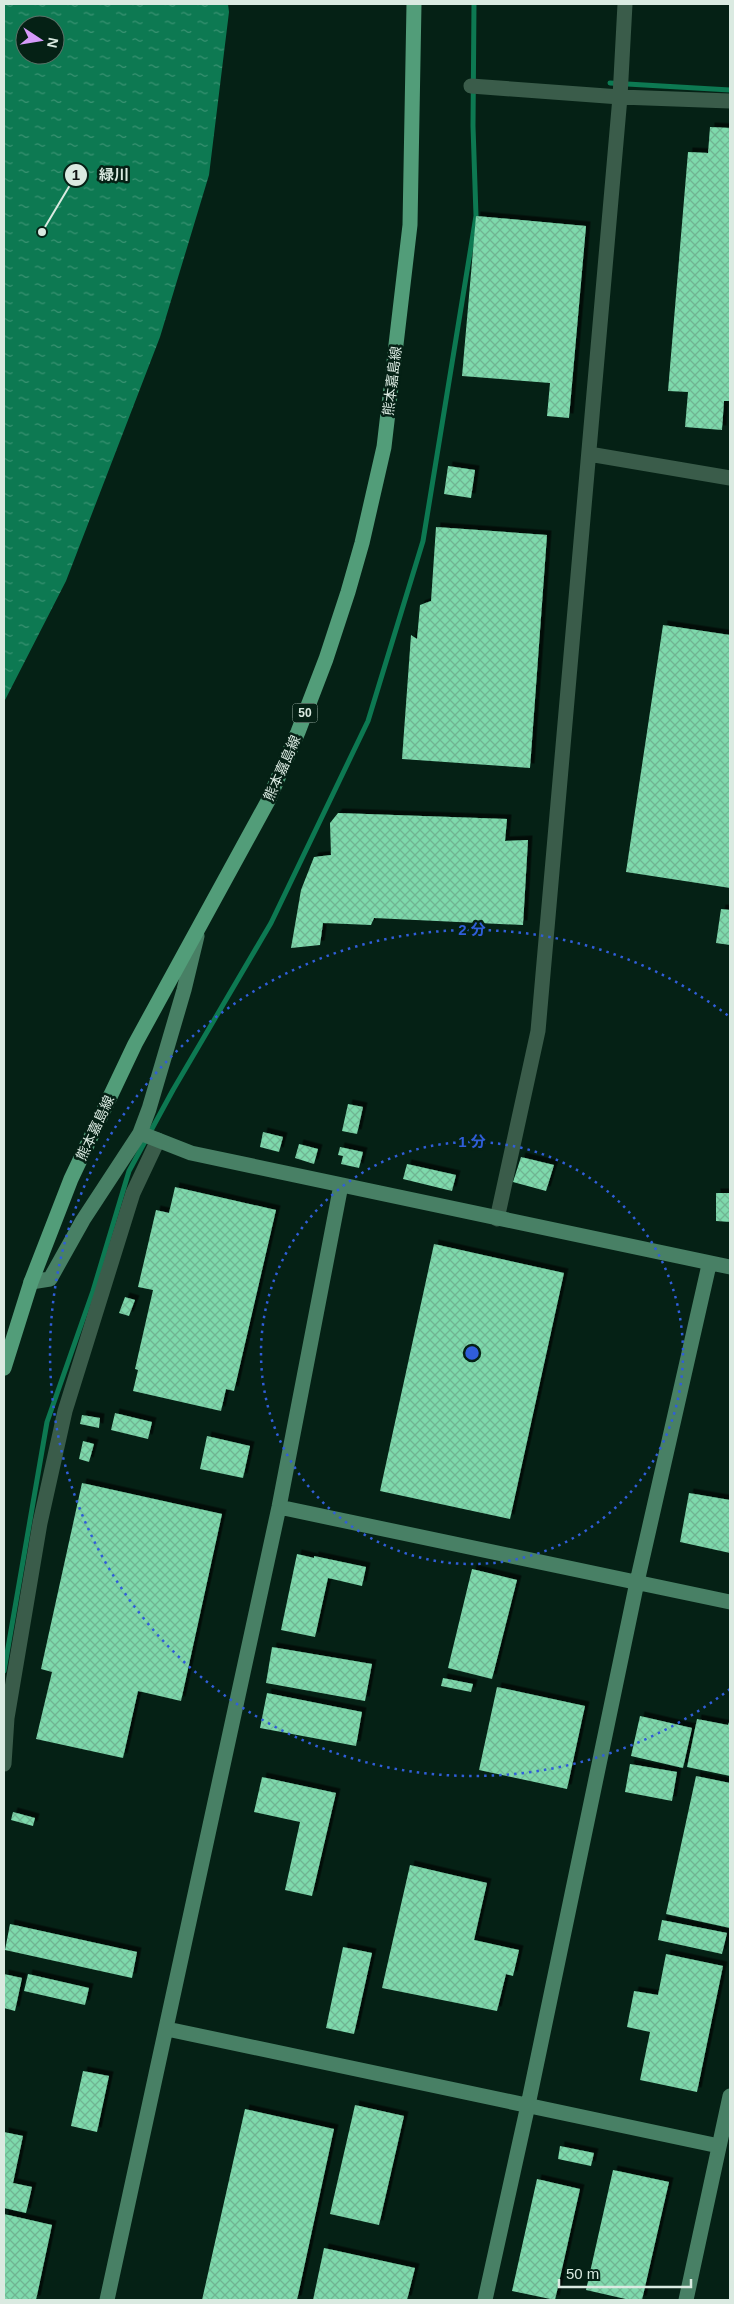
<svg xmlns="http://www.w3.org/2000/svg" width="734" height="2304" font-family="Helvetica,'Noto Sans JP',sans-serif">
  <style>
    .water { fill: url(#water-ripples); fill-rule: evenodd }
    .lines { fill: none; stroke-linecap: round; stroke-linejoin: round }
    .stream { stroke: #0d7952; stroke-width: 5 }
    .building { fill: url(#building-cross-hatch); filter: url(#shadow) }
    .street { stroke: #3a5c4a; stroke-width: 15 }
    .secondary { stroke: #488065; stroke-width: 15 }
    .primary { stroke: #529d79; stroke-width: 15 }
    .ring { fill: none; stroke: #305ed9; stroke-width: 2.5; stroke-dasharray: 2.5 5 }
    .labels { text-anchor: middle; stroke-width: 5; stroke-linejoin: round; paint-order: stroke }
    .shield { fill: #052115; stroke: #9aaea4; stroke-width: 1 }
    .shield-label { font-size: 12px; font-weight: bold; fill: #daeae1 }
    .street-label { font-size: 14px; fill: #daeae1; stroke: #052115 }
    .centre { fill: #305ed9; stroke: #052115; stroke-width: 2.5 }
    .ring-label { font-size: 15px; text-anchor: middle; font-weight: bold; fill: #305ed9; stroke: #052115; stroke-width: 5; stroke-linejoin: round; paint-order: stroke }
    .leader { fill: none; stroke: #daeae1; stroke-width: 2 }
    .callout-dot { fill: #daeae1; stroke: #052115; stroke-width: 2 }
    .mark-label { font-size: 15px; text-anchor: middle; font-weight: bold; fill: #111 }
    .callout-label { font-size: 15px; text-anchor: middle; font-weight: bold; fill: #daeae1; stroke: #052115; stroke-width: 5; stroke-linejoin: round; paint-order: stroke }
  </style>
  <defs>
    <pattern id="water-ripples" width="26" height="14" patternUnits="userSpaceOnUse" patternTransform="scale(1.25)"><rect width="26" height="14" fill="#0d7952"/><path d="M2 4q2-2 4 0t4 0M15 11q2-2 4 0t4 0" fill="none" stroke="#3b9373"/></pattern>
    <pattern id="building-cross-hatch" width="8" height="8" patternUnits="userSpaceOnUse" patternTransform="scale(1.25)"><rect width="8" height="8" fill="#7ed9ac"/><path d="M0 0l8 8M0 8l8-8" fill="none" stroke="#6fb492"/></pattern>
    <filter id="shadow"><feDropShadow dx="4.5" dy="-4.5" stdDeviation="0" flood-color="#0009"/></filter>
  </defs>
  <rect width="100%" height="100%" fill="#052115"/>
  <!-- water -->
  <path class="water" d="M4 4H228L229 12 209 175 160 337 66 581 4 702ZM25 25H55V55H25Z"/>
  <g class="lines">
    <!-- stream -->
    <path class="stream" d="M610 83 730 90
      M4 1671 47 1422 93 1291 129 1171 173 1090 271 923 368 721 423 541 476 216 473 126 474 4"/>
  </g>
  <!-- building -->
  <path class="building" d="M710 127 730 128V401H724L722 430 685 427 688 392 668 391 688 152 708 153Z
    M476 216 586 226 569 418 547 416 550 383 462 376Z
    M448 466 475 470 471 498 444 494Z
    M436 527 547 535 530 768 402 759 411 635 417 639 420 605 431 601Z
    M663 625 730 635V888L626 872Z
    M338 813 507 819 505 841 528 840 523 925 374 918 371 925 323 923 320 945 291 948 301 890 314 857 331 855 330 823Z
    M721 909 730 910V945L716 943Z
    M348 1104 363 1107 357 1134 342 1131Z
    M263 1132 283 1137 279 1152 260 1147Z
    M299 1144 318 1149 314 1164 295 1158Z
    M340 1147 363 1152 359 1168 341 1164 343 1156 338 1155Z
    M521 1157 554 1165 546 1191 513 1182Z
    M407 1164 456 1175 452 1191 403 1179Z
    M175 1187 276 1210 234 1391 226 1389 221 1411 133 1391 138 1370 135 1369 153 1290 138 1287 156 1210 169 1213Z
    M716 1193H730V1222L716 1221Z
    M434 1244 564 1273 510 1519 380 1491Z
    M125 1297 135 1300 129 1316 119 1313Z
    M115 1413 152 1422 148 1439 111 1430Z
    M82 1415 100 1418 99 1428 80 1424Z
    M207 1436 250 1446 243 1478 200 1469Z
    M83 1441 94 1444 89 1462 79 1459Z
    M82 1483 222 1514 181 1701 138 1691 123 1758 36 1739 52 1672 41 1669Z
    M689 1493 730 1500V1553L680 1542Z
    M297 1554 314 1558V1556L366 1567 362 1586 328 1578 315 1637 281 1630Z
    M472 1569 517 1580 492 1679 448 1668Z
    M272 1647 372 1664 365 1701 266 1683Z
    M443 1678 473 1684 471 1692 441 1686Z
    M497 1687 585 1706 567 1789 479 1770Z
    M267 1693 362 1712 356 1746 260 1728Z
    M640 1716 692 1728 683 1768 631 1756Z
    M697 1719 728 1725 730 1720V1776L687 1767Z
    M630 1764 677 1772 672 1801 625 1792Z
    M696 1776 730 1783V1928L666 1914Z
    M262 1777 336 1793 312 1896 285 1890 300 1822 254 1812Z
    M13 1812 35 1818 33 1826 11 1820Z
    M410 1865 487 1883 474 1940 519 1950 513 1976 506 1974 497 2011 382 1988Z
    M662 1920 727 1933 722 1954 658 1940Z
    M10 1924 137 1952 132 1978 5 1950Z
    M343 1947 372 1953 354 2034 326 2028Z
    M666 1954 723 1966 697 2092 640 2080 650 2032 627 2027 634 1991 658 1995Z
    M4 1974 22 1978 15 2011 4 2008Z
    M28 1974 89 1988 85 2005 24 1991Z
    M83 2071 109 2076 97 2132 71 2126Z
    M355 2105 404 2116 379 2225 330 2214Z
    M245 2109 334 2129 297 2300H202Z
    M4 2132 23 2136 13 2183 32 2187 26 2213 4 2208Z
    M560 2146 594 2153 591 2166 558 2159Z
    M613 2170 669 2182 642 2300H630L586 2290Z
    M537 2179 580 2189 555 2300 512 2291Z
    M4 2214 52 2225 36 2300H4Z
    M324 2248 415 2268 407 2300H313Z"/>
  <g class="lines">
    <!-- street -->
    <path class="street" d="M471 86 620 97 730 101
      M589 454 730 478
      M497 1219 538 1031 620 97 625 4
      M4 1764 7 1718 40 1523 65 1411 133 1193 158 1140"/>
    <!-- secondary -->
    <path class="secondary" d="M140 1133 191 1153 730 1267
      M31 1282 50 1279 83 1220 140 1133 149 1109 184 990 197 936
      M279 1507 730 1602
      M167 2029 719 2146
      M107 2300 279 1507 341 1185
      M485 2300 528 2105 637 1582 709 1265
      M686 2300 730 2096"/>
    <!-- primary -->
    <path class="primary" d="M4 1368 31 1282 71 1179 135 1044 268 801 298 732 326 659 348 592 362 543 384 447 410 225 414 4"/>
  </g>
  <!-- distance rings -->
  <g class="ring">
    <circle cx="472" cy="1353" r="211"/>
    <path d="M730 1689A423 423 0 1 1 730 1017"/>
  </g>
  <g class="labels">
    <!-- shield labels -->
    <rect class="shield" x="292.5" y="703.5" width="25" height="19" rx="4"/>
    <g class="shield-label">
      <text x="305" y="717">50</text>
    </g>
    <!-- street labels -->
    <g class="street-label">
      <text transform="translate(392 381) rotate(-83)" y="5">熊本嘉島線</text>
      <text transform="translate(282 768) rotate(-66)" y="5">熊本嘉島線</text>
      <text transform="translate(95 1128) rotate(-65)" y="5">熊本嘉島線</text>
    </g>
  </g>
  <circle cx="472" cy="1353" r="8" class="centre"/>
  <g class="ring-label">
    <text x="472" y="935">2 分</text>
    <text x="472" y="1147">1 分</text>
  </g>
  <!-- callouts -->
  <path class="leader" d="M42 232L76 175"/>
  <g class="callout-dot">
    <circle cx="42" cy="232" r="5"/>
    <circle cx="76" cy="175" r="12"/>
  </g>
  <g class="mark-label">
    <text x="76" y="180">1</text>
  </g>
  <g class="callout-label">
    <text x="114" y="180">緑川</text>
  </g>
  <!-- border -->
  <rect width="734" height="2304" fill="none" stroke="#daeae1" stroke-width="10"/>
  <!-- north arrow -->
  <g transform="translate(40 40) rotate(102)"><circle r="24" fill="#052115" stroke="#5a7167"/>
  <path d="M0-4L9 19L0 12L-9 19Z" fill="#d59bfa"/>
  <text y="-8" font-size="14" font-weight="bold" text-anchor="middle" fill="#daeae1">N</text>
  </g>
  <!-- scale -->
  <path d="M559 2279v8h132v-8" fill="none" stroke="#daeae1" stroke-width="2.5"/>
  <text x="566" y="2279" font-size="15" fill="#daeae1" stroke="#052115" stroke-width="4" paint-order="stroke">50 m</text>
</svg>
